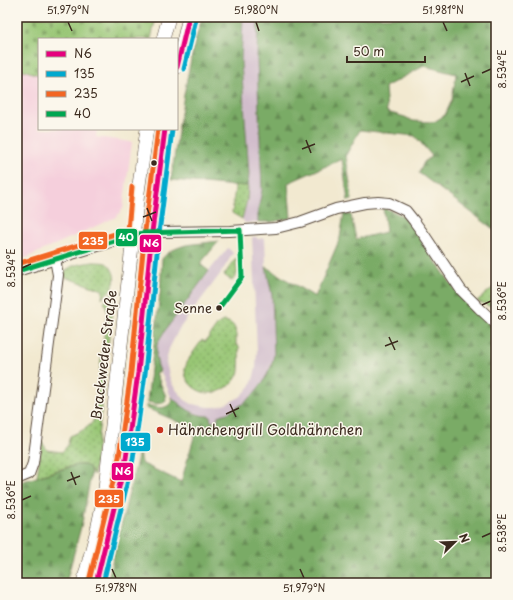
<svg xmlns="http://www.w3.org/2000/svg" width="513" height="600" font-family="'Playpen Sans',sans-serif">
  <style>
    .built { fill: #f5cfdc }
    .railway { fill: #d1bdcc }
    .grass { fill: url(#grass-dots); stroke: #6a784a }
    .forest { fill: url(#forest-firs); stroke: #5a6a42; fill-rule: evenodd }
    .cemetery { fill: url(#cemetery-stones); stroke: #6a784a }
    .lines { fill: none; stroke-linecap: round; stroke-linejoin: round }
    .minor-casing { stroke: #564739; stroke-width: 12 }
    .major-casing { stroke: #564739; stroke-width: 14 }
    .minor { stroke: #fff; stroke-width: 10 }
    .major { stroke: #fff; stroke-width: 13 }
    .bus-1-casing { stroke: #fbf7ec; stroke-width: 8 }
    .bus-2-casing { stroke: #fbf7ec; stroke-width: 8 }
    .bus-3-casing { stroke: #fbf7ec; stroke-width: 8 }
    .bus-4-casing { stroke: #fbf7ec; stroke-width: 8 }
    .bus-1 { stroke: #e5007d; stroke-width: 5 }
    .bus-2 { stroke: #00a9ce; stroke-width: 5 }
    .bus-3 { stroke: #f26522; stroke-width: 5 }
    .bus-4 { stroke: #00a651; stroke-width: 5 }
    .ticks { fill: none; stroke: #3b2a1e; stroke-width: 1.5 }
    .bus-dot { fill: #3b2a1e; stroke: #fbf7ec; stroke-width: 1.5 }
    .poi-dot { fill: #c8321e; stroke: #fbf7ec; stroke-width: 1.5 }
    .labels { text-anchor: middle; stroke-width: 3; stroke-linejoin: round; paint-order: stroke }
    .bus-label { font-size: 13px; fill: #3b2a1e; stroke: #fbf7ec; text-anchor: end }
    .street-label { font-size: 14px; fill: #3b2a1e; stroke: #fbf7ec }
    .poi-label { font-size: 14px; fill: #3b2a1e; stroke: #fbf7ec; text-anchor: start }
    .line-badge { stroke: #fbf7ec; stroke-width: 1.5 }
    .badge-label { font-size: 11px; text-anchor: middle; font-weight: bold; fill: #fff }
    .neatline { fill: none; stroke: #3b2a1e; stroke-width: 1.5 }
    .ticks-label { font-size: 10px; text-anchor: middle; fill: #3b2a1e }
  </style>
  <defs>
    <pattern id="grass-dots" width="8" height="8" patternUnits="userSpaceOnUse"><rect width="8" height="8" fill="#98c675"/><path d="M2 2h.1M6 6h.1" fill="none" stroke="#7da15f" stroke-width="1.8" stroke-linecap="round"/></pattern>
    <pattern id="forest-firs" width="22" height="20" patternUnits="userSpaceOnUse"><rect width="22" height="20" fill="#7aab66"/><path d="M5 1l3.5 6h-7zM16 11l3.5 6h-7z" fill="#658b53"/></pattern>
    <pattern id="cemetery-stones" width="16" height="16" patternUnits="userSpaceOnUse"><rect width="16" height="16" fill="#98c675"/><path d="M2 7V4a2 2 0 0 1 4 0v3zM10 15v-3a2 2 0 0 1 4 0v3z" fill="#7da15f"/></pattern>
  </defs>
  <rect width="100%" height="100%" fill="#fbf7ec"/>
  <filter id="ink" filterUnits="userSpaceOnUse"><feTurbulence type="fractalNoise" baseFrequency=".025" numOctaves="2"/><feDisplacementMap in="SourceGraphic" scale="8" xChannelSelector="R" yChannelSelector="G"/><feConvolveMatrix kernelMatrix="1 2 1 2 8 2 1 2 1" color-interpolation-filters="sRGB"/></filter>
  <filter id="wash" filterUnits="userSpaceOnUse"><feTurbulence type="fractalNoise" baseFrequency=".012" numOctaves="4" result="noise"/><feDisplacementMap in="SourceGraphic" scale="16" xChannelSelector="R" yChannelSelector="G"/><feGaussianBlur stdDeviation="0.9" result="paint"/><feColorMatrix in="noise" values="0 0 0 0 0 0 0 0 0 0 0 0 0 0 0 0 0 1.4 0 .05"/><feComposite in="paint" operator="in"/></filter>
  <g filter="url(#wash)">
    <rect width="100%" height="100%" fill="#f2e9d0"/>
    <!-- built -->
    <path class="built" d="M17 68 39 75V129H97L96 137 132 142 123 209 116 217 17 262Z"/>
    <!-- railway -->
    <path class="railway" d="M243 17H258L257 59 262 190 258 211V222L245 223 242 219 247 200 249 174 241 62Z
      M252 237H257V239L265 238 266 267 272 295 274 355 267 376 263 382 252 396 241 405 230 412 218 416V421L210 422V416H205L186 410 171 397 158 365 156 356 157 345 164 332 209 271 228 248 233 253 221 273 179 329 169 349 166 362 170 379 174 387 185 400 192 404 208 407H216L224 405 240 397 246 391 251 385 254 376 256 367 257 351Z"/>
    <!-- grass -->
    <path class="grass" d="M233 185 248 186 247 200 242 219 232 213 235 187Z
      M236 258 237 274 232 281 224 275Z
      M93 262C97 262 102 262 106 263 113 267 117 279 113 286 111 291 105 294 102 298L103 290 64 277C65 264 82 264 93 262Z
      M496 285V309L477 301Z
      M114 291 94 475C91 471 89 467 85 465 78 462 46 474 37 477L42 442 47 450 62 452 68 445 69 439 70 436C79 432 90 428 94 419L107 311 106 306 104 302Z
      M223 321C238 322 236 334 236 345L239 346C239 354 240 363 239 371 236 384 222 393 209 393 197 393 184 382 185 369 187 359 196 349 202 340L205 342 218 324Z"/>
    <!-- forest -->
    <path class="forest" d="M202 17H243L241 62 249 174 248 186 234 185 235 186 171 180C179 125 186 70 202 17Z
      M258 17H496V231L419 173 424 162 432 156 415 136 360 130 346 155 352 200 348 201 342 159 288 183 291 218 271 222H258V211L262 190 257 59ZM424 66 456 74 452 100 445 115 434 122 413 121 405 117 387 112 385 87Z
      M383 208 392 211 402 216 413 229 459 295 471 308 496 330V583H107L139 452 141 463 181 482 197 427H190L146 408 147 405C157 407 164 411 172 402L171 397C182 406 194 417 210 416L211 422 218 421V416L230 412 241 405 252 396 263 382 271 367 274 355 272 295 266 267 315 297 340 238 344 213 351 215 356 239 386 232Z
      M219 241 200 264 209 271 164 332 160 339 157 345 156 356 158 366 160 371 156 373 165 394 166 401C161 406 153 403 147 402L160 294 162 259C168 251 176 248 186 245Z
      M77 465H84L89 467 91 474 82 523 66 583H17V483Z"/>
    <!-- cemetery -->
    <path class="cemetery" d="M17 17H156L151 39H39V75L17 68Z"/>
  </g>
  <g filter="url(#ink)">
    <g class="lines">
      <defs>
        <path id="minor" d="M17 271 114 241 143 233 162 232 230 231 276 228 300 222 336 209 365 203 378 202 389 203 406 211 414 221 425 236 461 290 479 308 496 324
          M17 479 29 474 33 463 56 291 58 275 55 259"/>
        <path id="major" d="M163 39 169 17
          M177 67 189 17
          M83 583 97 530 104 497 138 192 147 129
          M96 583 126 458 138 373 152 232 165 129"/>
      </defs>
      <!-- minor casing -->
      <use href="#minor" class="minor-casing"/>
      <!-- major casing -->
      <use href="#major" class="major-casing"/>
      <!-- minor -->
      <use href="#minor" class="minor"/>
      <!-- major -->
      <use href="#major" class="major"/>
      <defs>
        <path id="bus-1" d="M177 67 189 17
          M96 583 126 458 138 373 152 232 165 129"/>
        <path id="bus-2" d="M184 69 196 19
          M103 583 133 459 145 374 159 233 172 130"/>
        <path id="bus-3" d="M17 264 128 230 132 187
          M89 581 119 457 131 372 145 231 158 129"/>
        <path id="bus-4" d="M17 271 114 241 143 233 240 230
          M219 308 242 277 240 230"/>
      </defs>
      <!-- bus-1 casing -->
      <use href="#bus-1" class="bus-1-casing"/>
      <!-- bus-2 casing -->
      <use href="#bus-2" class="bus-2-casing"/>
      <!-- bus-3 casing -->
      <use href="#bus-3" class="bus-3-casing"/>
      <!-- bus-4 casing -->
      <use href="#bus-4" class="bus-4-casing"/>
      <!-- bus-1 -->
      <use href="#bus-1" class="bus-1"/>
      <!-- bus-2 -->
      <use href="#bus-2" class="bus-2"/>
      <!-- bus-3 -->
      <use href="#bus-3" class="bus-3"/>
      <!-- bus-4 -->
      <use href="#bus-4" class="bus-4"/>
    </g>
  </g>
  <!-- ticks -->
  <path class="ticks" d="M68 22 72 31M256 22 259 31M443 22 447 31M465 73 470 86M482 73 491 69M461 82 474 76M306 140 311 153M302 149 315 144M147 208 152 221M143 217 156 212M22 268 31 264M482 305 491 301M389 337 395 350M385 346 398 341M230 404 236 417M226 414 239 408M71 472 76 485M67 481 80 476M22 500 31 496M482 537 491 533M112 569 116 578M300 569 304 578"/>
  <!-- markers -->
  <g class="bus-dot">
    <circle cx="154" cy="163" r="3.5"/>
    <circle cx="219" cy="308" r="3.5"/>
  </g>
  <circle class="poi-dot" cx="160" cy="430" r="4"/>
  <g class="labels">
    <!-- bus labels -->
    <g class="bus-label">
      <text x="212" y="313">Senne</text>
    </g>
    <!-- street labels -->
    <g class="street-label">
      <text transform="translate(104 355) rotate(-83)" y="5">Brackweder Straße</text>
    </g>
    <!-- poi labels -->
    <g class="poi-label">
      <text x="168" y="435">Hähnchengrill Goldhähnchen</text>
    </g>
  </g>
  <g class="line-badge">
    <rect x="115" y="228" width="23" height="19" rx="4" fill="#00a651"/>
    <rect x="78" y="231" width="30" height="19" rx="4" fill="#f26522"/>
    <rect x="139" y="234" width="23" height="19" rx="4" fill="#e5007d"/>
    <rect x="120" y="432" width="31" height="20" rx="4" fill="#00a9ce"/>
    <rect x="111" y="462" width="23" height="19" rx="4" fill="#e5007d"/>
    <rect x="94" y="489" width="30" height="19" rx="4" fill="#f26522"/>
  </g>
  <g class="badge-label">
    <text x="126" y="241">40</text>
    <text x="93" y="245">235</text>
    <text x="151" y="247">N6</text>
    <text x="135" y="446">135</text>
    <text x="123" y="475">N6</text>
    <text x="109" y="503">235</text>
  </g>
  <!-- margin -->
  <rect width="513" height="600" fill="none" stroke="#fbf7ec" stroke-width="44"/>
  <!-- legend -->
  <rect x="38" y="38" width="140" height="92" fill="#fbf7ec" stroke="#aea59a"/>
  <rect x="46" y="51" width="20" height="6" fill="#e5007d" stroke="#aea59a"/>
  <text x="74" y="58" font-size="12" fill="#3b2a1e">N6</text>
  <rect x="46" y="71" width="20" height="6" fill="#00a9ce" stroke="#aea59a"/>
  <text x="74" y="78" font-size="12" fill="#3b2a1e">135</text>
  <rect x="46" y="91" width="20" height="6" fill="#f26522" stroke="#aea59a"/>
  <text x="74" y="98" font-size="12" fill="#3b2a1e">235</text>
  <rect x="46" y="111" width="20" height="6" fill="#00a651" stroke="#aea59a"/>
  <text x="74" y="118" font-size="12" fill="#3b2a1e">40</text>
  <!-- north arrow -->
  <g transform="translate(455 542) rotate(67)" stroke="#fbf7ec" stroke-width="3" paint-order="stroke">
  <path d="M0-3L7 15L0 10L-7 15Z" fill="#3b2a1e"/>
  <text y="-6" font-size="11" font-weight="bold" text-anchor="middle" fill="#3b2a1e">N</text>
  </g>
  <!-- scale -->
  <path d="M347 56v6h78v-6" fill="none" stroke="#3b2a1e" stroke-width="2"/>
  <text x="353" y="56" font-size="12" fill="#3b2a1e" stroke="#fbf7ec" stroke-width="3" paint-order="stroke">50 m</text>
  <rect x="22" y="22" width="469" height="556" class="neatline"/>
  <g class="ticks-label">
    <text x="68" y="14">51.979°N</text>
    <text x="256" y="14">51.980°N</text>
    <text x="443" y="14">51.981°N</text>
    <text transform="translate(502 69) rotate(-90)" y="4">8.534°E</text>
    <text transform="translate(11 268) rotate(-90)" y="4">8.534°E</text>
    <text transform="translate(502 301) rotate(-90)" y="4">8.536°E</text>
    <text transform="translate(11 500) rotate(-90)" y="4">8.536°E</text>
    <text transform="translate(502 533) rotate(-90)" y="4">8.538°E</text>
    <text x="116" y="592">51.978°N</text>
    <text x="304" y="592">51.979°N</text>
  </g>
</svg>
